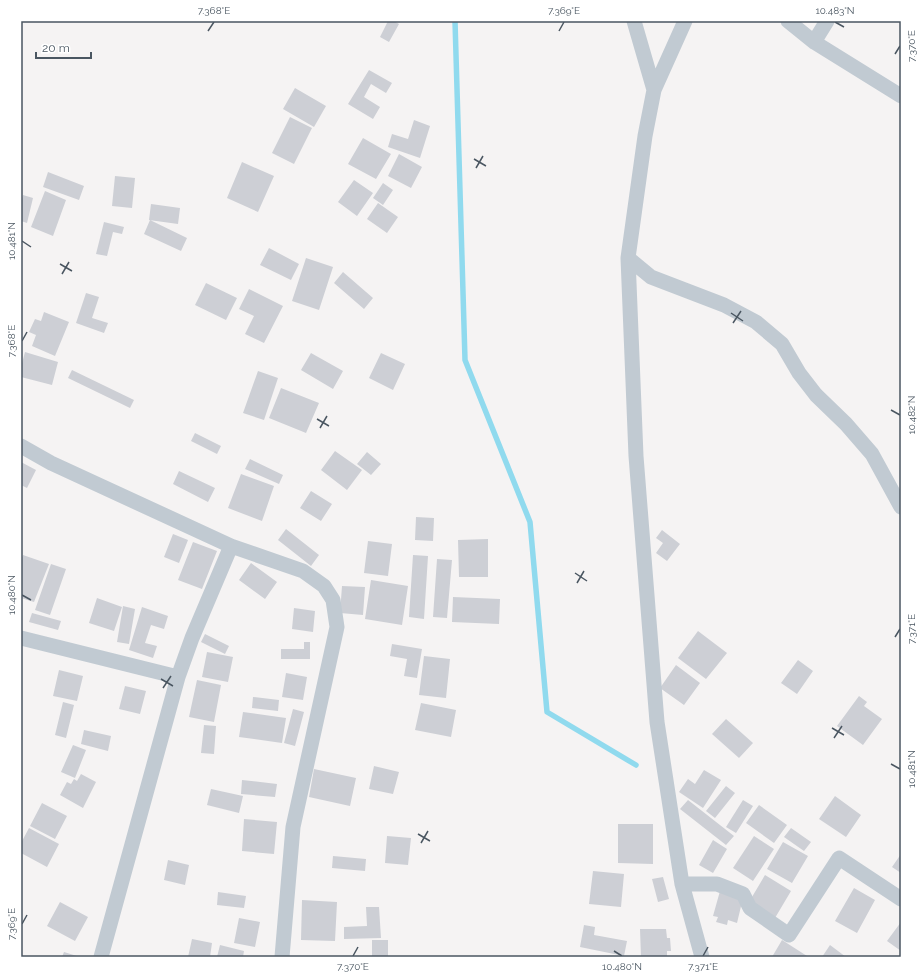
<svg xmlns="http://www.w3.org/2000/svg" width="922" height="978" font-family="Raleway,sans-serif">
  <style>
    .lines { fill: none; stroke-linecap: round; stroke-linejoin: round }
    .stream { stroke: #90daee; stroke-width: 5.5 }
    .building { fill: #cdcfd5 }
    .minor { stroke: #c1cad2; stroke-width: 15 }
    .ticks { fill: none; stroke: #4a5661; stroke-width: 1.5 }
    .neatline { fill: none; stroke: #4a5661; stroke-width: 1.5 }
    .ticks-label { font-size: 10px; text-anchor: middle; fill: #4a5661 }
  </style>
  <rect width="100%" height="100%" fill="#f5f3f3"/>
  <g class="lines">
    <!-- stream -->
    <path class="stream" d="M455 21 465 360 530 522 547 712 636 765"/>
  </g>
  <!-- building -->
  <path class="building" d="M388 21H394L399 24 389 42 380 37Z
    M369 70 392 83 386 93 371 84 364 97 380 107 373 119 348 104Z
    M295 88 326 106 314 127 283 109Z
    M290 117 312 128 294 164 272 153Z
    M414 120 430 126 420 158 388 147 392 134 408 139Z
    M363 138 391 154 376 179 348 164Z
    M399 154 422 167 411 188 388 176Z
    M242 162 274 176 258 212 227 198Z
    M48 172 84 186 79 200 43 187Z
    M115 176 135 178 132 208 112 206Z
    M354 180 373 193 357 216 338 202Z
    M383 183 393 190 383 205 373 198Z
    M45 191 66 200 53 236 31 227Z
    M23 195 33 198 27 223 21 221V202Z
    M378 203 398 217 387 233 367 219Z
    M151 204 180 208 178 224 149 220Z
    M150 220 187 238 181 251 144 234Z
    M104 222 124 227 122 234 113 232 107 256 96 254Z
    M269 248 299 264 291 280 260 265Z
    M306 258 333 267 319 310 292 301Z
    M343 272 373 298 364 309 334 283Z
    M206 283 237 298 226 320 195 305Z
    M249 289 283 306 264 343 245 334 254 316 239 309Z
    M86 293 99 297 92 318 108 323 104 333 76 323Z
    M44 312 69 322 55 356 32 346 36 335 29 332 35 319 41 321Z
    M25 352 58 362 52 385 21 377V367Z
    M311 353 343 371 333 389 301 370Z
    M381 353 405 364 393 390 369 378Z
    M72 370 134 400 130 408 68 378Z
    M258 371 278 378 264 420 243 413Z
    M281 388 319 403 306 433 269 418Z
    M195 433 221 446 217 454 191 441Z
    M335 451 362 470 347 490 321 470Z
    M367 452 381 464 371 475 357 464Z
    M250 459 283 475 279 484 245 469Z
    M21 462 36 470 27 488 21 485Z
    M179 471 215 488 208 502 173 484Z
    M241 474 274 486 262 521 228 508Z
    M311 491 332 504 321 521 300 508Z
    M416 517 434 518 433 541 415 540Z
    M286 529 319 555 311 566 278 540Z
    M662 530 680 544 667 561 656 553 663 543 656 538Z
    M173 534 188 540 179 563 164 557Z
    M488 539V577H459L458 540Z
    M368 541 392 544 388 576 364 573Z
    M193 542 217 551 202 589 178 580Z
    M23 555 49 564 34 602 21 598V560Z
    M413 555 428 556 424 619 409 617Z
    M437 559 452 560 447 618 433 617Z
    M251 563 277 582 265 599 239 580Z
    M51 564 66 569 50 615 35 610Z
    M371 580 408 586 402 625 365 619Z
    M342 586 365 587 363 615 340 613Z
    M453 597 500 599 499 624 452 622Z
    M97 598 122 607 114 631 89 623Z
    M123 606 135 609 129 644 117 642Z
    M142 607 168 616 164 629 151 625 145 643 157 646 153 658 129 650Z
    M294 608 315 611 313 632 292 629Z
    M32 613 61 621 58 630 29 622Z
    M698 631 727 653 706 679 678 658Z
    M205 634 229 646 225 654 201 642Z
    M304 642H310V659H281V649H304Z
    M392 644 422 649 417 678 404 676 407 659 390 656Z
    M207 652 233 657 228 682 202 677Z
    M424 656 450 659 446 698 419 695Z
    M798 660 813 671 797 694 781 683Z
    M676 665 700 683 684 705 660 688Z
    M59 670 83 676 77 701 53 696Z
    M286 673 307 677 303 700 282 697Z
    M197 680 221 685 214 722 189 717Z
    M125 686 146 691 140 714 119 709Z
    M859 696 867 702 864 706 882 719 863 745 837 726Z
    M253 697 279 700 278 711 252 708Z
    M63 702 74 705 66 738 55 735Z
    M421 703 456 710 451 737 415 730Z
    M293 709 304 712 295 746 284 743Z
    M243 712 286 718 282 743 239 737Z
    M726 719 753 743 739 758 712 734Z
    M204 725 216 726 214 754 201 753Z
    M84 730 111 736 108 751 81 744Z
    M73 745 86 750 75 778 61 772Z
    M374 766 399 772 393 794 369 789Z
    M314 769 356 778 350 806 309 797Z
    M704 770 721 780 703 808 679 792 688 779 695 784Z
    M81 774 96 782 83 808 60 795 67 782 71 784 74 779 77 781Z
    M242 780 277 784 275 797 241 794Z
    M726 786 735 793 715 818 706 811Z
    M211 789 243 796 239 813 207 805Z
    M835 796 861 815 846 837 819 819Z
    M688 800 734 836 726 845 680 809Z
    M743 800 753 806 736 833 726 827Z
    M42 803 67 816 55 839 30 826Z
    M759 805 787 825 774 843 746 823Z
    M244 819 277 822 274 854 242 851Z
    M618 824H653V864L618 863Z
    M29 828 59 844 47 867 21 853V843Z
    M791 828 811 842 804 851 784 837Z
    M387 836 411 838 408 865 385 863Z
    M754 836 774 849 753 881 733 868Z
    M713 840 727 849 713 873 699 865Z
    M783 842 808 856 792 883 767 869Z
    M901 854V873L892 867Z
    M333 856 366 859 365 871 332 868Z
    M168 860 189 865 185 885 164 880Z
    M593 871 624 874 621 907 589 904Z
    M765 875 791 891 775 918 749 902Z
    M663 877 669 899 658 902 652 879Z
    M854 888 875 900 857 933 835 921Z
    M720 891 743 898 737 923 728 920 727 925 716 922 718 917 713 916Z
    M218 892 246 896 244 908 217 905Z
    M302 900 337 902 335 941 301 940Z
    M60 902 88 917 75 941 47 926Z
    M366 907H379L381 938 344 939V927L367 926Z
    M239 918 260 922 255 947 234 943Z
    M901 922V951L887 941Z
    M584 925 595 927 594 935 627 941 624 956 580 947Z
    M640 929H666L667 938H670L671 951H667V957H641Z
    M192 939 212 943 210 957H188Z
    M372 940H388V957H372Z
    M782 940 807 956 806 957H772Z
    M220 945 244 951 243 957H217Z
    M830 945 846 957H822Z
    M64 952 80 957H62Z"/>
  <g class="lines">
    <!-- minor -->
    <path class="minor" d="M634 21 654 90
      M685 21 654 90 645 136 628 258 636 456 657 722 682 884 702 957
      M788 21 814 42 901 96
      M814 42 827 21
      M628 258 651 277 724 305 756 322 782 344 799 373 816 395 846 424 872 454 901 507
      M21 446 51 463 231 546 303 571 324 586 333 600 337 627 293 827 282 957
      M21 638 178 677
      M682 884H717L743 894 750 908 789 935 839 858 901 899
      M101 957 178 677 192 638 231 546"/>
  </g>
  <!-- ticks -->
  <path class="ticks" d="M835 22 844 27M208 31 214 22M559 31 564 22M895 54 900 46M474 159 486 166M476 168 483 156M22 241 31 247M60 264 72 271M62 274 69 262M731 313 743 321M733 323 741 311M22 341 27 332M891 410 900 415M317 419 329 426M320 428 327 416M575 573 587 581M577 583 584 571M22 595 31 600M895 637 900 629M161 679 173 686M163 688 171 676M832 728 844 735M834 738 842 726M891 764 900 769M418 834 430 841M421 843 428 831M22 924 27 915M614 951 622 956M353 956 358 947M703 956 708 947"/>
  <!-- border -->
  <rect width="922" height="978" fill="none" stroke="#ffffff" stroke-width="44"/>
  <!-- scale -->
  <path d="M36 52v6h55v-6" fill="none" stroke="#4a5661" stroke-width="2"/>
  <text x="42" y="52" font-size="12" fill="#4a5661" stroke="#ffffff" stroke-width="3" paint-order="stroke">20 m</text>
  <rect x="22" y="22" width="878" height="934" class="neatline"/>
  <g class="ticks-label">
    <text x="214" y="14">7.368°E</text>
    <text x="564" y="14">7.369°E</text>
    <text x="835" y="14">10.483°N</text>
    <text transform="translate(911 46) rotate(-90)" y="4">7.370°E</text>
    <text transform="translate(11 241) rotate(-90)" y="4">10.481°N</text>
    <text transform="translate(11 341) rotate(-90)" y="4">7.368°E</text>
    <text transform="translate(911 415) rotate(-90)" y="4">10.482°N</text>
    <text transform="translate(11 595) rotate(-90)" y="4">10.480°N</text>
    <text transform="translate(911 629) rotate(-90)" y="4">7.371°E</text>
    <text transform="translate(911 769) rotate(-90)" y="4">10.481°N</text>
    <text transform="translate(11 924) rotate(-90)" y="4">7.369°E</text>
    <text x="353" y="970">7.370°E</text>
    <text x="622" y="970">10.480°N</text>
    <text x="703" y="970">7.371°E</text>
  </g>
</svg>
